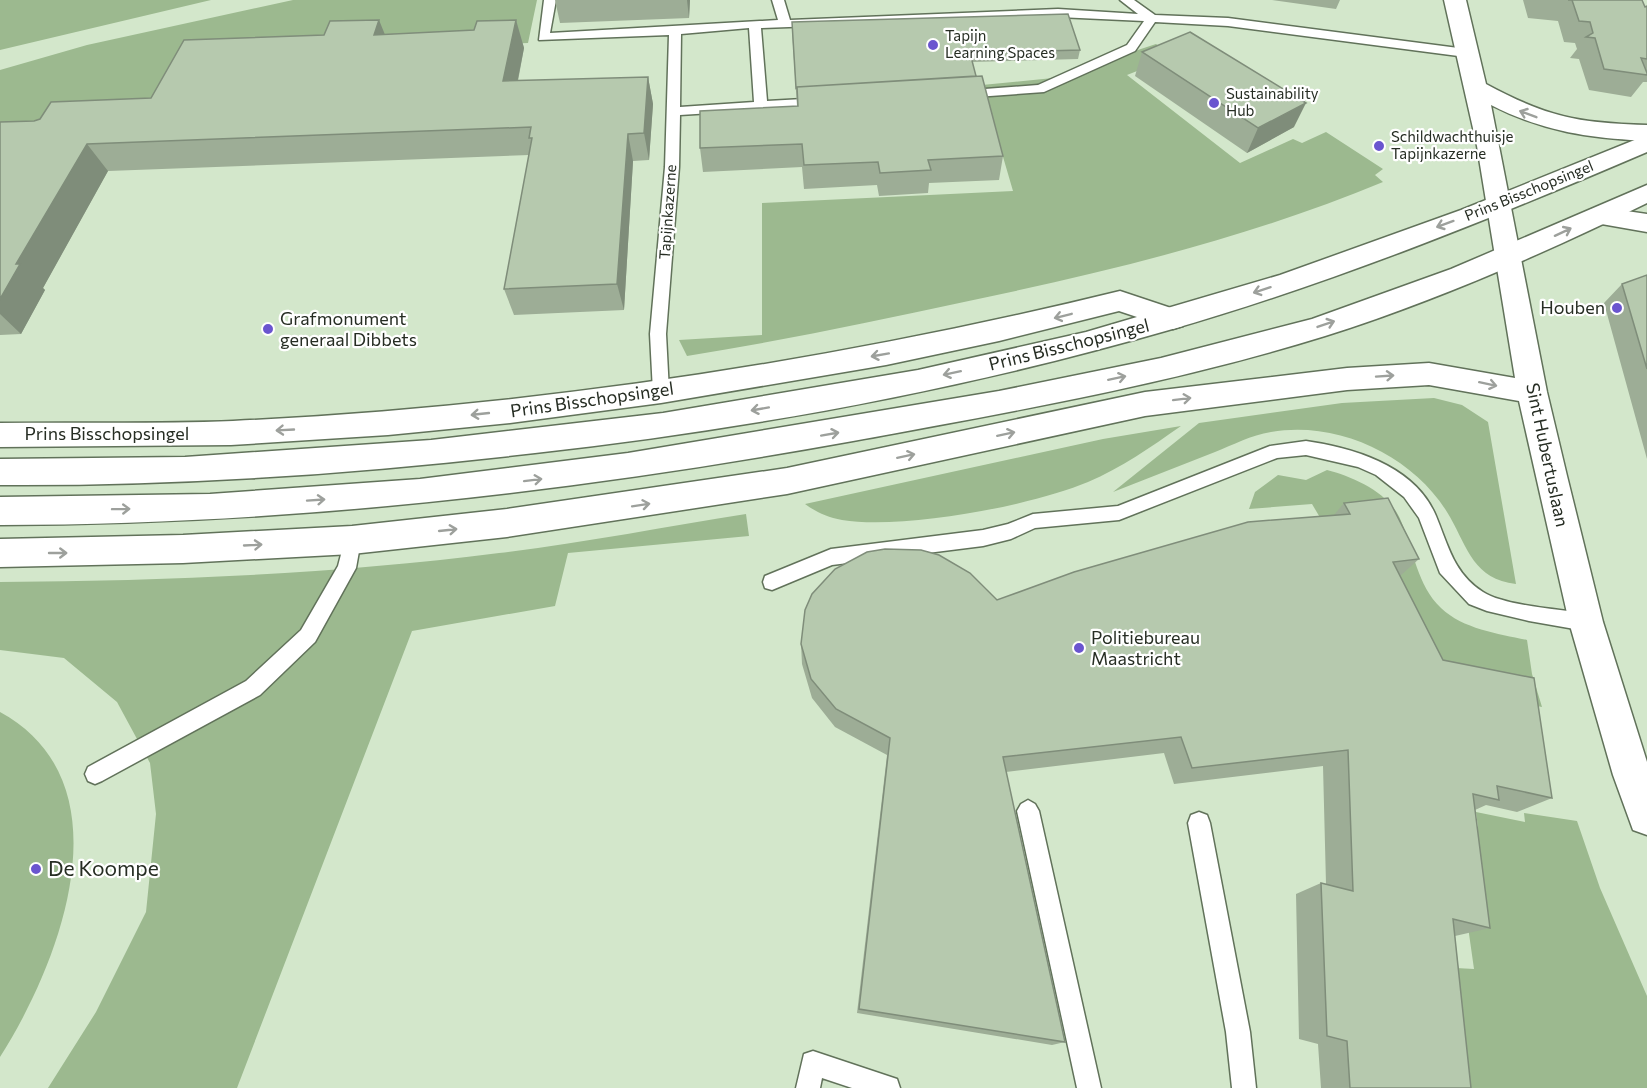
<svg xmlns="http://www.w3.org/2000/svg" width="1647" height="1088" font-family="Commissioner,sans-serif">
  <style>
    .green { fill: #9cb98f }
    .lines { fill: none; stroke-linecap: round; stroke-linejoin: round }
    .lane-casing { stroke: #61725a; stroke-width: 3 }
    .street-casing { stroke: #61725a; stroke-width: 3 }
    .primary-casing { stroke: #61725a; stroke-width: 3 }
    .lane { fill: #fff; fill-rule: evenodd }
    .street { fill: #fff; fill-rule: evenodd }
    .primary { fill: #fff; fill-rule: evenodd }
    .wall { fill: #9dad96 }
    .shaded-wall { fill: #7f8d7a }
    .building { fill: #b6c9ae; stroke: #7f8d7a; stroke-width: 1.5 }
    .oneway { stroke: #9da09c }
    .poi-dot { fill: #6a55cf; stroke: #fff; stroke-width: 2 }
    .labels { text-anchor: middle; stroke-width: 4.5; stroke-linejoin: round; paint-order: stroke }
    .far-poi-label { font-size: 15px; fill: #262d23; stroke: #fff; text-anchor: start }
    .far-street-label { font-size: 15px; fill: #262d23; stroke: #fff }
    .poi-label { font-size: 18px; fill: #262d23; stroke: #fff; text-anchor: start }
    .street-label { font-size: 18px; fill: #262d23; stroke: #fff }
    .near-poi-label { font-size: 21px; fill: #262d23; stroke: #fff; text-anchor: start }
  </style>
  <rect width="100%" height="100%" fill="#d3e7cb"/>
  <!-- green -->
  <path class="green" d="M0 0H211L0 50Z
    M293 0H537L528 43 479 45 163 124 0 131V70L87 45Z
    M1156 44 1175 56 1127 75 1240 163 1293 139 1302 143 1326 132 1383 169 1375 175 1383 182C1248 238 1107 272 964 302 872 322 780 341 687 356L679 340 762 335V203L1013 191 982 85 1053 78Z
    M1434 398 1462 405 1488 422 1516 584C1474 579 1468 549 1450 517 1416 457 1339 420 1271 432 1251 435 1233 445 1215 452 1181 465 1147 479 1113 492L1199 423 1342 403Z
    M1181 426C1151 447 1121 468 1088 482 1031 506 902 530 842 520 827 517 816 512 805 504L1103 439Z
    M1327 470C1354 477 1390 493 1401 521 1414 551 1417 585 1441 608 1463 629 1499 634 1527 640L1532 674 1542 707 1418 683 1312 504 1249 509 1255 492 1278 475 1306 480Z
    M746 514 749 536 568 553 555 606 412 631 237 1088H48L96 1012 146 912 156 814 150 763 117 702 64 658 0 650V582C167 581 334 574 499 553 582 543 664 527 746 514Z
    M0 712C130 783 60 963 0 1057Z
    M1476 812 1525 822 1524 813 1577 821 1600 888 1647 996V1088H1451L1438 967 1474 969 1453 821 1478 827Z"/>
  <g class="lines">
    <defs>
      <path id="lane" d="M544 0H556L550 33 778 20 772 0H784L790 20 1058 9 1138 14 1120 0H1134L1155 15 1228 18 1466 49 1472 53 1466 57 1228 26 1155 22 1135 51 1044 92 962 98 958 97V91L1038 85 1127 45 1144 21 1058 17 761 28 767 101 821 98 827 102 821 106 680 115 679 167 666 334 669 392 661 398 653 392 650 334 665 167 669 35 539 40ZM749 28 754 102 680 107 681 34Z
        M1306 441C1354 448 1415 466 1436 516 1448 545 1454 574 1483 592 1502 605 1561 610 1586 613L1593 616 1595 622 1593 628 1586 631 1529 621 1487 611 1469 604 1440 573 1419 518 1404 497 1376 475 1358 467 1306 455 1277 458 1119 520 1035 528 1011 539 983 546 832 565 772 590 765 588 763 582 765 576 831 549 983 530 1008 524 1033 514 1118 506 1270 446Z
        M352 532 358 535 361 540 356 568 315 642 260 695 102 781 95 784 88 781 85 774 88 767 246 681 301 630 338 566 346 535Z
        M1028 800 1035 804 1039 811 1101 1088H1077L1017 811 1021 804Z
        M1199 812 1207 815 1210 823 1250 1032 1256 1088H1232L1226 1032 1188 823 1191 815Z
        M813 1051 897 1079 900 1088H852L822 1078 820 1088H796L804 1054Z"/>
      <path id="street" d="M1444 0H1466L1486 84C1547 117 1578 123 1647 125V141C1589 138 1544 132 1491 105L1547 392 1567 476 1603 622 1647 762V835L1633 830 1613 775 1569 622 1519 401 1429 385 1347 390 1145 416 787 494 507 537 352 554 183 563 0 567V539L183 535 352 526 507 509 787 468 1145 392 1347 368 1429 363 1515 378 1477 146Z
        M1599 207 1647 214V232L1590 222 1586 216 1590 210Z
        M1120 291 1183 312 1187 319 1183 326 1173 329 1119 311 999 341 886 365 661 403 510 423 388 435 231 445 0 447V423C77 422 156 424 233 421 532 407 829 362 1120 291Z"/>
      <path id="primary" d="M1647 135V152C1491 219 1332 283 1169 330 962 390 749 429 535 453 357 474 179 486 0 485V459L185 457 431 440 663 413 918 370 1086 332 1280 275 1461 210Z
        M1647 185V203C1542 254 1436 301 1325 336 1171 384 1011 412 853 441 566 493 291 524 0 525V497L210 494 420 479 628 453 999 391 1161 358 1312 319 1451 269Z"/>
    </defs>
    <!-- lane casing -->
    <use href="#lane" class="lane-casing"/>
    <!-- street casing -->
    <use href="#street" class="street-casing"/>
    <!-- primary casing -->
    <use href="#primary" class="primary-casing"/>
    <!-- lane -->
    <use href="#lane" class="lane"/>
    <!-- street -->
    <use href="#street" class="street"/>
    <!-- primary -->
    <use href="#primary" class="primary"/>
  </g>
  <!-- wall -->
  <path class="wall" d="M555 0H690L689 18 560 23Z
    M1272 0H1340L1336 9Z
    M1523 0H1642L1645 7 1647 6V82H1643L1631 97 1589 90 1579 59 1570 58 1577 49 1575 43 1564 42 1558 21 1528 18Z
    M516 20 524 48 518 81 648 77 653 104 649 160 633 161 624 310 514 315 504 289 529 155 108 171 43 288 45 290 21 334 0 335V122L34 121 151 98 385 34 474 30Z
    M792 31 1080 50 1078 59 972 62 976 76 1003 156 999 180 929 183 928 193 879 196 877 185 804 189 802 167 703 172 700 148 797 106Z
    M1142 52 1294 127 1247 153 1135 76Z
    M1647 275V459L1604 303 1622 284Z
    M1344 503 1419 559 1400 576 1443 660 1552 798 1517 812 1486 805 1475 810 1490 928 1455 936 1471 1088H1321L1318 1044 1299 1039 1296 894 1321 883 1326 884 1323 766 1174 784 1164 753 1006 772 1065 1042 1052 1045 857 1013 887 755 835 727 812 698 802 664 801 644 997 600 1334 515Z"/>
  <!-- shaded-wall -->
  <path class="shaded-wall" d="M687 0H690L689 18Z
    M379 20 390 47 374 35Z
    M516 20 524 48 512 109 503 81Z
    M648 77 653 104 649 160 644 133Z
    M1306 103 1294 127 1247 153 1258 128Z
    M628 134 633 161 624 310 617 284Z
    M87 144 108 171 43 288 45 290 21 334 0 314V299L16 264Z"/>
  <!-- building -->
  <path class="building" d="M1568 0H1642L1645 7 1647 6V59L1641 58 1647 73V75L1604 69 1595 38 1586 37 1593 33 1590 22 1579 21 1572 0Z
    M1068 14 1080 50 970 53 976 76 797 87 796 88 792 22Z
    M379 20 374 35 474 30 477 21 516 20 503 81 648 77 644 133 628 134 617 284 504 289 532 138H529L531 127 87 144 16 264H20L0 299V122L34 121 40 119 51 102 151 98 184 40 324 35 330 21Z
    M1190 32 1306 103 1258 128 1142 52Z
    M982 76 1003 156 928 160 931 170 880 173 878 162 804 165 802 144 700 148V111L798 106 797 87Z
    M1647 275V369L1622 284Z
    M1388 498 1419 559 1393 562 1443 660 1534 678 1552 798 1497 786 1499 800 1473 794 1490 928 1453 919 1471 1088H1350L1347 1041 1327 1036 1321 883 1353 891 1348 750 1192 768 1181 737 1003 757 1065 1042 859 1009 890 738 836 709 811 679 801 644 805 610 812 594 835 569 867 552 885 549 921 550 939 555 970 573 997 600 1074 572 1248 522 1350 514 1344 503Z"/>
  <!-- one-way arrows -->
  <defs><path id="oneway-shaft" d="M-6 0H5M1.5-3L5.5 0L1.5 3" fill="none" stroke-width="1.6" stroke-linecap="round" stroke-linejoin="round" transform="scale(1.5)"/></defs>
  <g class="oneway">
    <use href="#oneway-shaft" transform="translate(1528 114) rotate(-159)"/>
    <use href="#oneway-shaft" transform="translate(1445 224) rotate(160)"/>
    <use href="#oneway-shaft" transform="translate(1563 232) rotate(-25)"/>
    <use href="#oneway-shaft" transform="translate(1262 290) rotate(162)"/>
    <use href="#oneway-shaft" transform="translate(1063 316) rotate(166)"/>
    <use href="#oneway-shaft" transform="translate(1326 324) rotate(-19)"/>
    <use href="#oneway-shaft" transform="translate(880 355) rotate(170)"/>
    <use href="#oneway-shaft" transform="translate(952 373) rotate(168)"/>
    <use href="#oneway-shaft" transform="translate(1385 376) rotate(-4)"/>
    <use href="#oneway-shaft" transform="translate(1117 378) rotate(-12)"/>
    <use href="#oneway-shaft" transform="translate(1488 384) rotate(12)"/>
    <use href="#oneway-shaft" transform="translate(1182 399) rotate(-7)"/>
    <use href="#oneway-shaft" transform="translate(760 409) rotate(170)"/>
    <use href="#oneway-shaft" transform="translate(480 414) rotate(174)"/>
    <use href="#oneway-shaft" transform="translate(285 430) rotate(177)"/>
    <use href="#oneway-shaft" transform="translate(830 434) rotate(-10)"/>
    <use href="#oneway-shaft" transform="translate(1006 434) rotate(-12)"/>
    <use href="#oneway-shaft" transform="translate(906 456) rotate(-12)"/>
    <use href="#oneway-shaft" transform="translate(533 480) rotate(-7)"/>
    <use href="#oneway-shaft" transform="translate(316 500) rotate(-4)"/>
    <use href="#oneway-shaft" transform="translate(641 505) rotate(-9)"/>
    <use href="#oneway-shaft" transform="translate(121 509) rotate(-1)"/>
    <use href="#oneway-shaft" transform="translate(448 530) rotate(-6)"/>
    <use href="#oneway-shaft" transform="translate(253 545) rotate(-3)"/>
    <use href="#oneway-shaft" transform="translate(58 553)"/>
  </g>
  <!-- markers -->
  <g class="poi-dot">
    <circle cx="933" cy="45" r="6"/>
    <circle cx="1214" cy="103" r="6"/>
    <circle cx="1379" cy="146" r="6"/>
    <circle cx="1617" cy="308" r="6"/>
    <circle cx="268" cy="329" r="6"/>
    <circle cx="1079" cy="648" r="6"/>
    <circle cx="36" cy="869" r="6"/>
  </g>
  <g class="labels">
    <!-- far-poi labels -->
    <g class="far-poi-label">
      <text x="945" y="41">Tapijn<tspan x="945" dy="17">Learning Spaces</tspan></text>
      <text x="1226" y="99">Sustainability<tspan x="1226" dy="17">Hub</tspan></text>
      <text x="1391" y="142">Schildwachthuisje<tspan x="1391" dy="17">Tapijnkazerne</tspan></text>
    </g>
    <!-- far-street labels -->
    <g class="far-street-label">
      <text transform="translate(1529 191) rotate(-22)" y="5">Prins Bisschopsingel</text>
      <text transform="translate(668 212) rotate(-86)" y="5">Tapijnkazerne</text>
    </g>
    <!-- poi labels -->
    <g class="poi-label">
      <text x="1605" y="314" text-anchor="end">Houben</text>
      <text x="280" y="325">Grafmonument<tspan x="280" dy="21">generaal Dibbets</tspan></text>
      <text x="1091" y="644">Politiebureau<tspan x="1091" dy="21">Maastricht</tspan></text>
    </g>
    <!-- street labels -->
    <g class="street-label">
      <text transform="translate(1069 345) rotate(-14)" y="6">Prins Bisschopsingel</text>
      <text transform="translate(592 400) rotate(-8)" y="6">Prins Bisschopsingel</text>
      <text x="107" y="440">Prins Bisschopsingel</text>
      <text transform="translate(1547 455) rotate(78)" y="6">Sint Hubertuslaan</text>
    </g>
    <!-- near-poi labels -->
    <g class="near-poi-label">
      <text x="48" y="876">De Koompe</text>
    </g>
  </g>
</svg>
